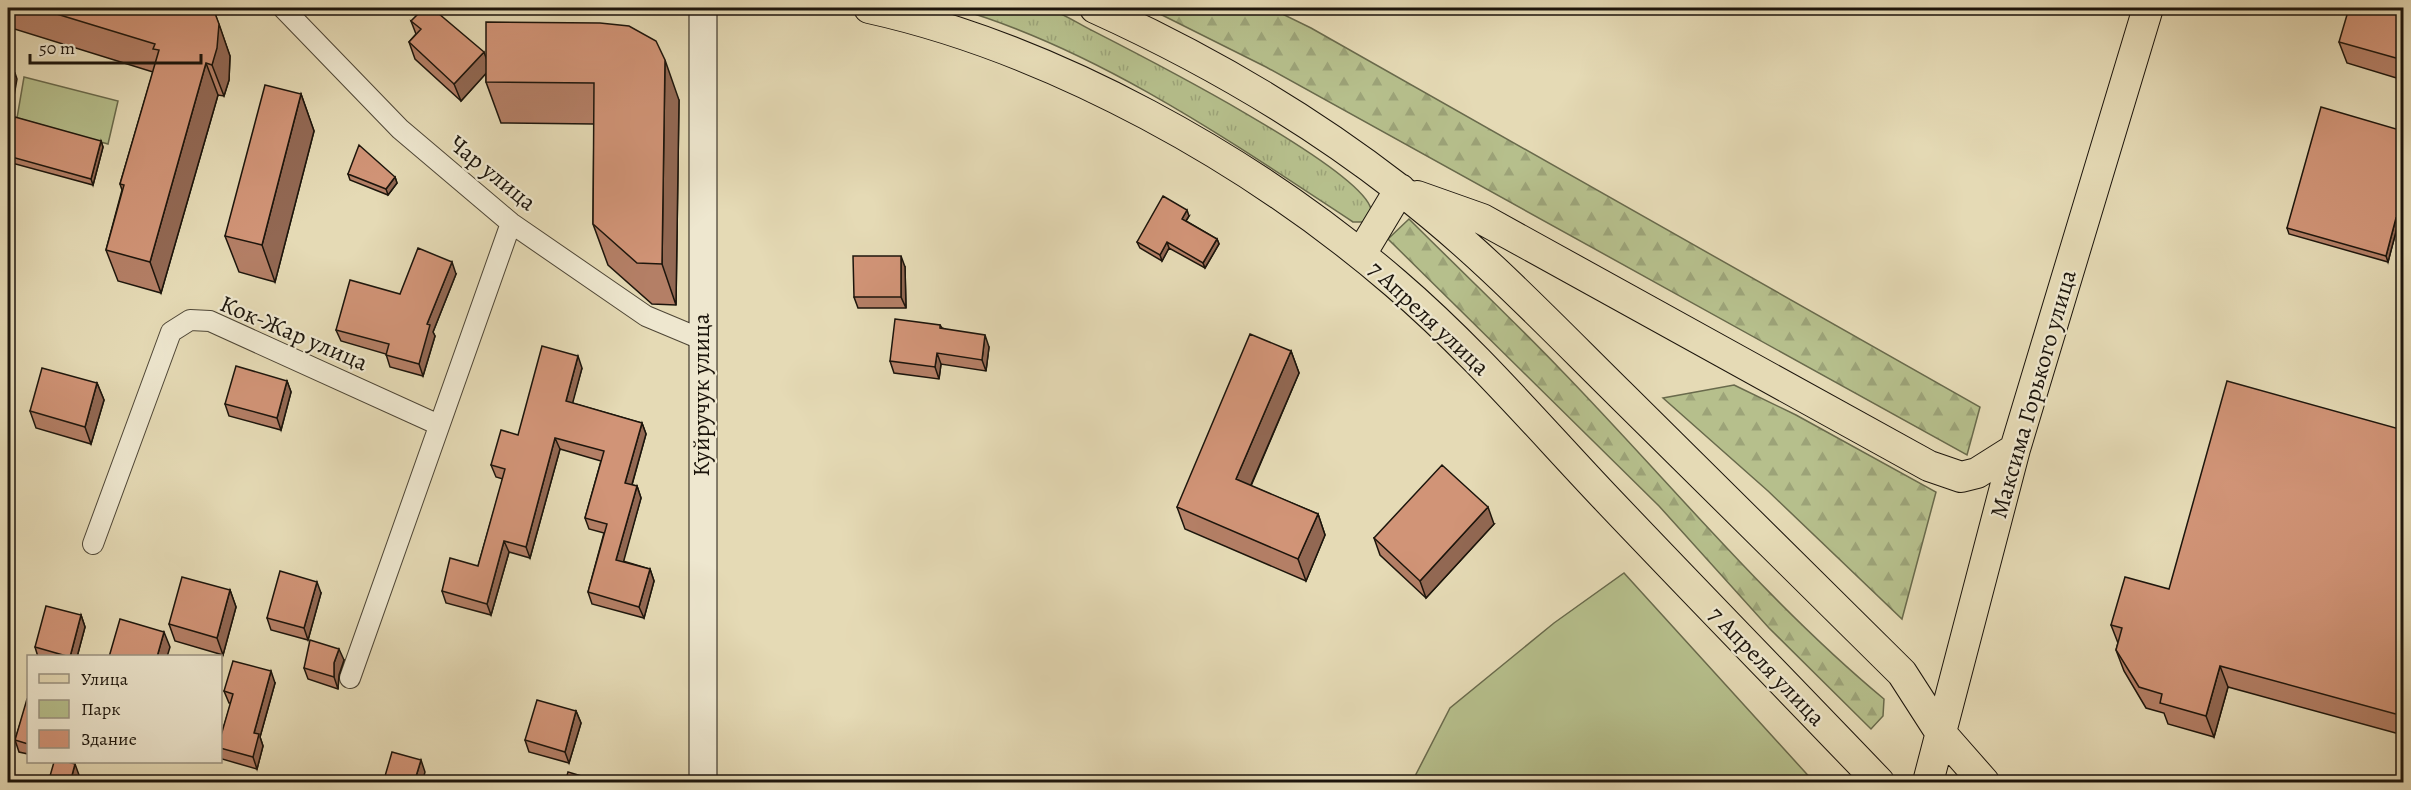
<svg xmlns="http://www.w3.org/2000/svg" width="2411" height="790" font-family="Alegreya,serif">
  <style>
    .grass { fill: url(#grass-tufts); stroke: #696a4c; stroke-width: 1.5 }
    .forest { fill: url(#forest-firs); stroke: #696a4c; stroke-width: 1.5 }
    .green { fill: #b6bf8c; stroke: #696a4c; stroke-width: 1.5 }
    .lines { fill: none; stroke-linecap: round; stroke-linejoin: round }
    .street-casing { stroke: #4e4636; stroke-width: 22 }
    .secondary-casing { stroke: #1c150c; stroke-width: 29 }
    .primary-casing { stroke: #1c150c; stroke-width: 32 }
    .street { stroke: #eee7cf; stroke-width: 20 }
    .secondary { stroke: #eee7cf; stroke-width: 27 }
    .primary { stroke: #e5dab5; stroke-width: 30 }
    .wall { fill: #b47f66; stroke: #1c150c; stroke-width: 1.5 }
    .shaded-wall { fill: #926853; stroke: #1c150c; stroke-width: 1.5 }
    .building { fill: #d19477; stroke: #1c150c; stroke-width: 1.5 }
    .labels { text-anchor: middle; stroke-width: 4.5; stroke-linejoin: round; paint-order: stroke }
    .street-label { font-size: 24px; fill: #1c150c; stroke: #eee7cf }
  </style>
  <defs>
    <pattern id="grass-tufts" width="24" height="20" patternUnits="userSpaceOnUse" patternTransform="scale(1.5)"><rect width="24" height="20" fill="#b6bf8c"/><path d="M3 7l-1-3M5 7V3M7 7l1-3M15 17l-1-3M17 17v-4M19 17l1-3" fill="none" stroke="#9ca378"/></pattern>
    <pattern id="forest-firs" width="22" height="20" patternUnits="userSpaceOnUse" patternTransform="scale(1.5)"><rect width="22" height="20" fill="#b6bf8c"/><path d="M5 1l3.5 6h-7zM16 11l3.5 6h-7z" fill="#9ca378"/></pattern>
  </defs>
  <rect width="100%" height="100%" fill="#e5dab5"/>
  <filter id="stains"><feTurbulence type="fractalNoise" baseFrequency=".00333" numOctaves="4"/><feColorMatrix values="0 0 0 0 .2 0 0 0 0 .09 0 0 0 0 .02 0 0 0 .5 -.17"/></filter>
  <radialGradient id="worn" r=".72"><stop offset=".6" stop-color="#630" stop-opacity="0"/><stop offset="1" stop-color="#630" stop-opacity=".3"/></radialGradient>
  <!-- grass -->
  <path class="grass" d="M955 8C976 8 1029 3 1046 8 1061 12 1077 23 1091 30 1138 54 1360 167 1371 209L1363 222H1353C1230 141 1097 49 955 8Z"/>
  <!-- forest -->
  <path class="forest" d="M1148 8H1270L1311 28 1980 407 1967 455 1266 67Z
    M1409 219C1459 269 1511 318 1560 369 1667 479 1765 600 1884 699L1883 716 1871 729 1769 628 1659 506 1388 239Z
    M1734 385 1796 415 1936 492 1902 619 1768 491 1663 398Z"/>
  <!-- green -->
  <path class="green" d="M24 77 118 101 108 144 17 118Z
    M1624 573 1814 782H1412L1450 708 1554 623Z"/>
  <g class="lines">
    <defs>
      <path id="street" d="M283 8 400 129 511 223 646 316 701 339
        M93 544 171 332 190 320 210 321 439 425
        M350 678 511 223"/>
      <path id="secondary" d="M703 782V8"/>
      <path id="primary" d="M869 8C1054 49 1252 160 1395 283 1471 348 1536 424 1604 496 1695 592 1788 687 1879 782
        M1095 8C1203 57 1305 116 1399 189 1479 250 1548 323 1620 394 1714 487 1808 580 1902 673L1940 732 1984 782
        M1417 196 1482 219 1929 466 1961 477 1977 473 2015 449
        M1361 254 1400 189
        M1928 782 2015 449 2148 8"/>
    </defs>
    <!-- street casing -->
    <use href="#street" class="street-casing"/>
    <!-- secondary casing -->
    <use href="#secondary" class="secondary-casing"/>
    <!-- primary casing -->
    <use href="#primary" class="primary-casing"/>
    <!-- street -->
    <use href="#street" class="street"/>
    <!-- secondary -->
    <use href="#secondary" class="secondary"/>
    <!-- primary -->
    <use href="#primary" class="primary"/>
  </g>
  <!-- wall -->
  <path class="wall" d="M8 8H213L230 56 229 80 224 96 218 95 161 293 118 281 106 250 122 190 120 184 153 72 8 27Z
    M2403 8V80L2347 63 2339 42Z
    M411 21 486 60 679 100 676 305 652 304 608 265 593 224 594 124 501 123 486 82V73L461 101 415 59 409 42 416 34Z
    M301 94 314 131 275 282 239 272 225 236Z
    M2403 131V226L2398 224 2388 262 2289 234 2287 228Z
    M101 141 103 147 93 185 8 162V144Z
    M348 174 395 177 397 183 388 195 350 180Z
    M1189 216 1186 221 1217 239 1219 244 1205 268 1169 248 1162 261 1140 248 1137 242Z
    M905 267 906 308H858L854 297Z
    M456 274 433 332 435 336 423 376 390 367 386 354 341 341 336 330 400 294Z
    M940 325 942 328 989 347 986 371 941 364 939 379 894 373 890 361Z
    M1291 351 1299 373 1251 486 1318 514 1325 535 1306 581 1185 529 1177 507Z
    M582 368 572 403 642 423 646 434 632 485 637 486 641 498 623 561 650 569 654 581 644 618 592 604 588 592 604 533 589 529 585 518 601 461 560 449 530 558 509 552 491 615 446 603 442 591 478 566 503 479 496 477 491 465 518 435Z
    M287 381 291 392 281 430 229 416 225 404Z
    M97 383 104 400 91 444 36 428 30 411Z
    M2403 430V735L2228 687 2214 737 2168 724 2164 713 2146 708 2124 671 2116 650 2118 643 2111 625 2169 589Z
    M1494 524 1426 598 1380 555 1374 538Z
    M230 590 236 607 223 655 175 641 169 624Z
    M321 593 308 640 271 630 267 618Z
    M81 615 85 627 77 657H38L35 647Z
    M344 660 339 675 338 689 308 679 304 668Z
    M275 683 260 737 263 746 257 769 222 759 220 754V739L231 703H229L224 691Z
    M28 699V754L19 752 15 740Z
    M576 711 581 723 569 763 529 752 525 740Z"/>
  <!-- shaded-wall -->
  <path class="shaded-wall" d="M219 24 230 56 229 80 224 96 212 65Z
    M484 52 490 69 461 101 454 84Z
    M665 60 679 100 676 305 662 264Z
    M206 63 218 95 161 293 150 262Z
    M15 73 17 79 9 124 8 116Z
    M301 94 314 131 275 282 262 245Z
    M101 141 103 147 93 185 91 179Z
    M395 177 397 183 388 195 386 189Z
    M1187 210 1189 216 1184 224 1182 219Z
    M2396 218 2398 224 2388 262 2386 256Z
    M1217 239 1219 244 1205 268 1203 263Z
    M1167 242 1169 248 1162 261 1160 255Z
    M901 256 905 267 906 308 901 297Z
    M452 262 456 274 433 332 435 336 423 376 419 364 427 324Z
    M985 335 989 347 986 371 982 360Z
    M1291 351 1299 373 1244 501 1236 479Z
    M937 353 941 364 939 379 935 367Z
    M578 356 582 368 570 413 566 401Z
    M287 381 291 392 281 430 277 418Z
    M97 383 104 400 91 444 85 427Z
    M642 423 646 434 629 495 625 483Z
    M555 438 560 449 530 558 526 547Z
    M637 486 641 498 621 571 616 560Z
    M1488 507 1494 524 1426 598 1420 581Z
    M1318 514 1325 535 1306 581 1298 559Z
    M504 541 509 552 491 615 487 604Z
    M650 569 654 581 644 618 639 607Z
    M317 582 321 593 308 640 304 628Z
    M230 590 236 607 223 655 217 638Z
    M81 615 85 627 77 657H70Z
    M164 632 170 647 167 657H157Z
    M339 649 344 660 339 675 338 689 334 677V663Z
    M2220 666 2228 687 2214 737 2206 716Z
    M271 671 275 683 260 737 263 746 257 769 253 757 254 733Z
    M576 711 581 723 569 763 565 752Z
    M421 760 425 772 422 783H414Z
    M75 764 79 775 77 783H70Z"/>
  <!-- building -->
  <path class="building" d="M37 8H213L219 24 217 48 212 65 206 63 150 262 106 250 124 185 120 184 159 50 153 49 155 44Z
    M424 8H432L484 52 454 84 409 42 421 29 411 21Z
    M2349 8H2403V60L2339 42Z
    M486 22 600 23 629 26 656 41 665 60 662 264 637 263 593 224 594 83 486 82Z
    M8 71 15 73 8 116Z
    M265 85 301 94 262 245 225 236Z
    M2321 107 2403 131V220L2396 218 2386 256 2287 228Z
    M15 117 101 141 91 179 8 156V144Z
    M359 145 395 177 386 189 348 174Z
    M1163 196 1187 210 1182 219 1217 239 1203 263 1167 242 1160 255 1137 242Z
    M418 248 452 262 427 324 430 325 419 364 386 355 389 344 336 330 350 280 400 294Z
    M853 256H901V297H854Z
    M895 319 940 325V328L985 335 982 360 937 353 935 367 890 361Z
    M1250 334 1291 351 1236 479 1318 514 1298 559 1177 507Z
    M542 346 578 356 566 401 642 423 625 483 637 486 616 560 650 569 639 607 588 592 607 524 585 518 604 451 555 438 526 547 504 541 487 604 442 591 450 558 478 566 505 469 491 465 501 430 518 435Z
    M236 366 287 381 277 418 225 404Z
    M42 368 97 383 85 427 30 411Z
    M2227 381 2403 430V716L2220 666 2206 716 2160 703 2162 694 2139 687 2116 650 2122 628 2111 625 2125 577 2169 589Z
    M1442 465 1488 507 1420 581 1374 538Z
    M280 571 317 582 304 628 267 618Z
    M182 577 230 590 217 638 169 624Z
    M46 606 81 615 70 657 35 647Z
    M120 619 164 632 157 657H109Z
    M310 640 339 649 334 663V677L304 668Z
    M233 661 271 671 254 733 259 734 253 757 220 748V739L233 694 224 691Z
    M27 699H28V744L15 740Z
    M537 700 576 711 565 752 525 740Z
    M392 752 421 760 414 783H383Z
    M54 762H68L75 764 70 783H48Z
    M568 772 605 783H565Z"/>
  <g class="labels">
    <!-- street labels -->
    <g class="street-label">
      <text transform="translate(493 173) rotate(39)" y="8">Чар улица</text>
      <text transform="translate(1429 318) rotate(43)" y="8">7 Апреля улица</text>
      <text transform="translate(294 333) rotate(23)" y="8">Кок-Жар улица</text>
      <text transform="translate(2033 394) rotate(-74)" y="8">Максима Горького улица</text>
      <text transform="translate(701 395) rotate(-90)" y="8">Куйручук улица</text>
      <text transform="translate(1767 666) rotate(46)" y="8">7 Апреля улица</text>
    </g>
  </g>
  <!-- margin -->
  <rect width="2411" height="790" fill="none" stroke="#e5dab5" stroke-width="30"/>
  <rect x="9" y="9" width="2393" height="772" fill="none" stroke="#1c150c" stroke-width="3"/>
  <rect x="15" y="15" width="2381" height="760" fill="none" stroke="#1c150c" stroke-width="1.5"/>
  <!-- legend -->
  <rect x="27" y="655" width="195" height="108" fill="#eee7cf" stroke="#9a9381" stroke-width="1.5"/>
  <rect x="39" y="674" width="30" height="9" fill="#e5dab5" stroke="#9a9381" stroke-width="1.5"/>
  <text x="81" y="685" font-size="18" fill="#1c150c">Улица</text>
  <rect x="39" y="700" width="30" height="18" fill="#b6bf8c" stroke="#9a9381" stroke-width="1.5"/>
  <text x="81" y="715" font-size="18" fill="#1c150c">Парк</text>
  <rect x="39" y="730" width="30" height="18" fill="#d19477" stroke="#9a9381" stroke-width="1.5"/>
  <text x="81" y="745" font-size="18" fill="#1c150c">Здание</text>
  <!-- scale -->
  <path d="M30 54v9h171v-9" fill="none" stroke="#1c150c" stroke-width="3"/>
  <text x="39" y="54" font-size="18" fill="#1c150c" stroke="#eee7cf" stroke-width="4.5" paint-order="stroke">50 m</text>
  <rect width="100%" height="100%" filter="url(#stains)"/>
  <rect width="100%" height="100%" fill="url(#worn)"/>
</svg>
